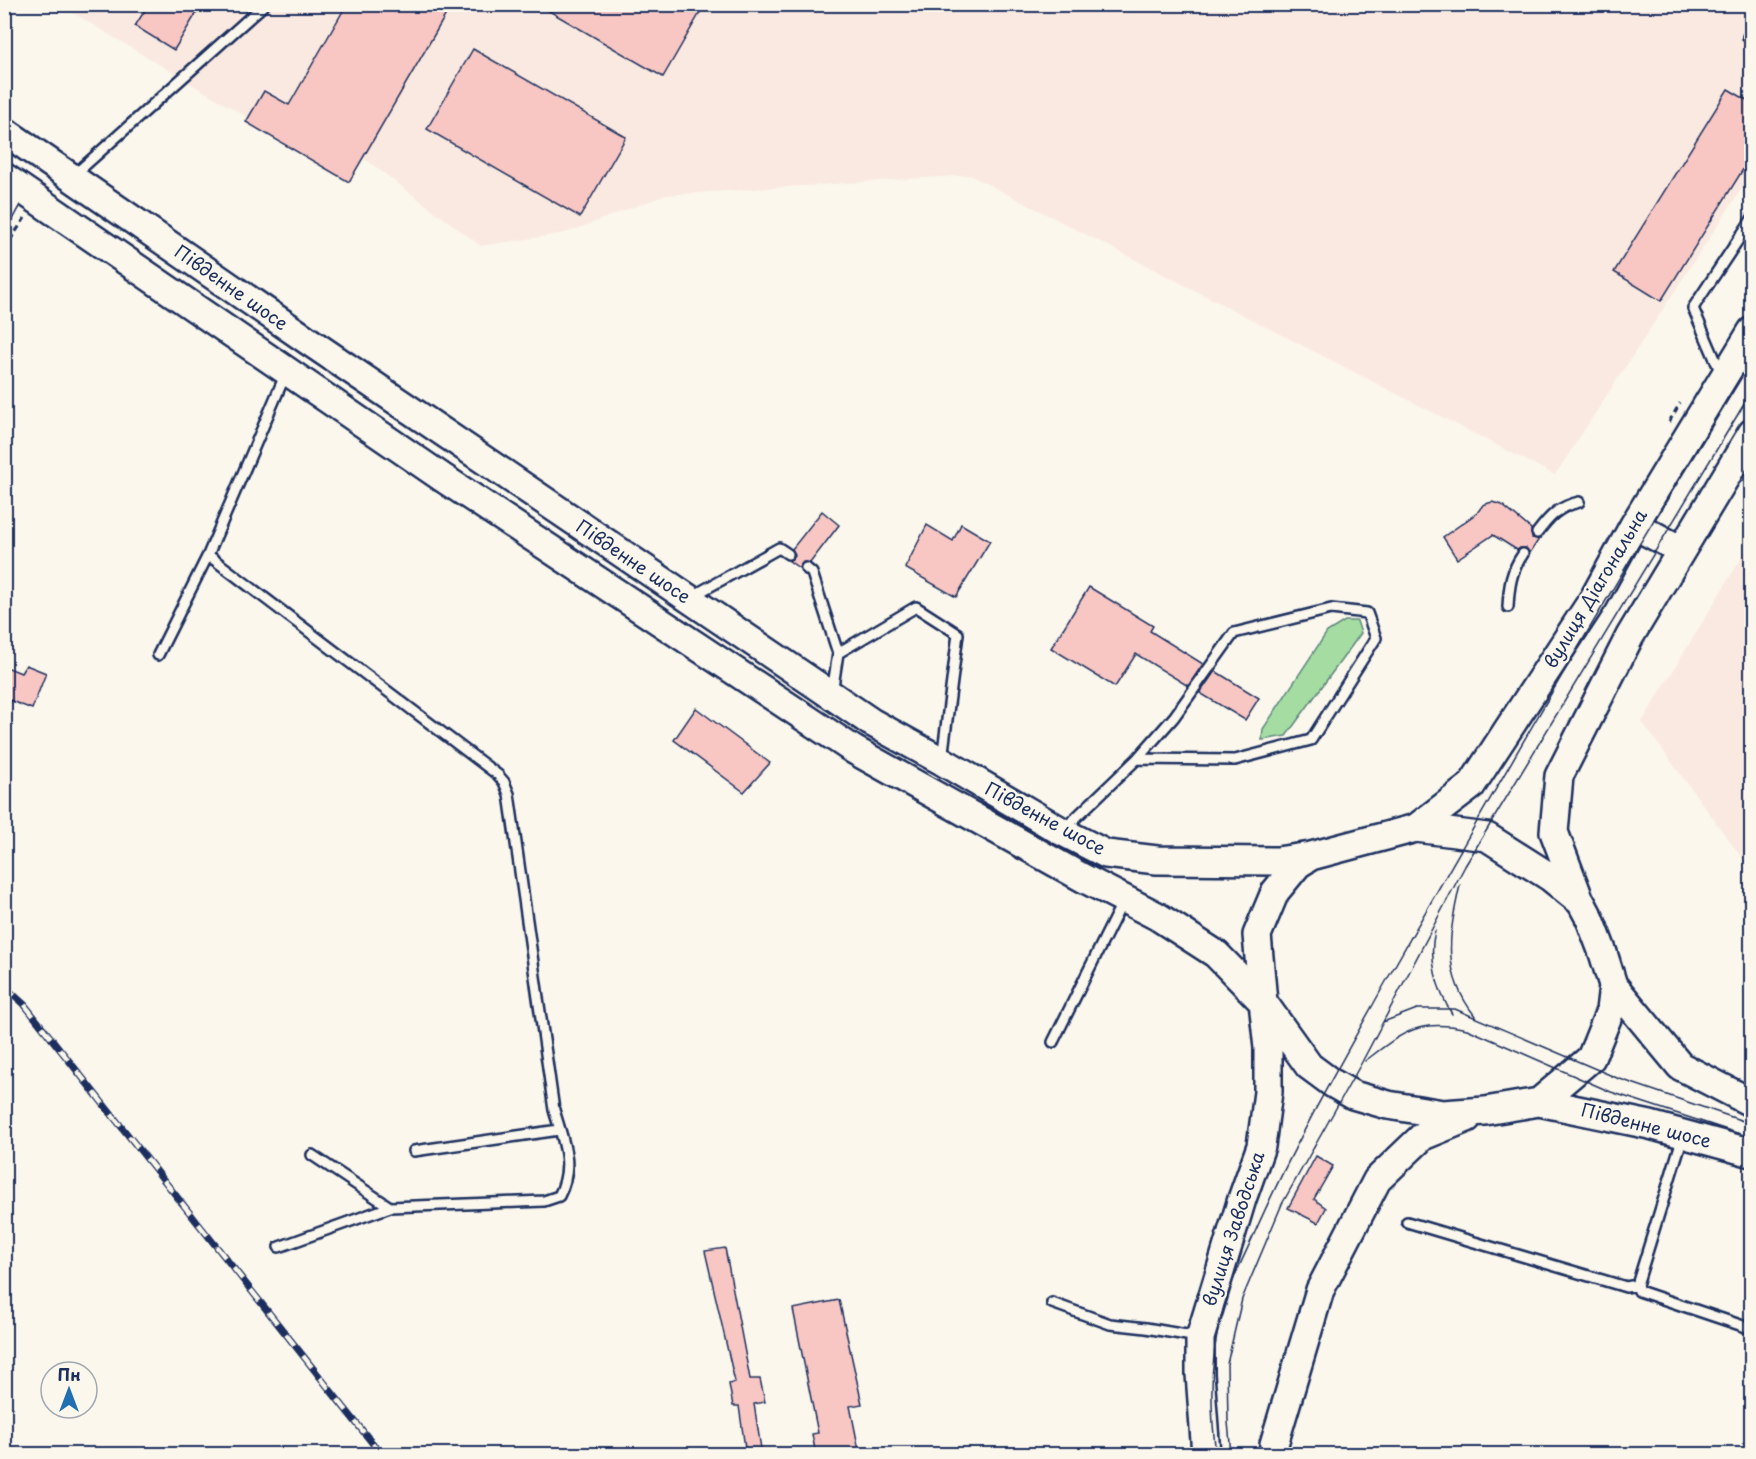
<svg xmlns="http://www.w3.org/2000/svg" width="1756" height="1459" font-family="'Playpen Sans',sans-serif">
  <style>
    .built { fill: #fae9e0 }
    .green { fill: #a4dca1; stroke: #608680; stroke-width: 1.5 }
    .building { fill: #f8c7c4; stroke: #1b2f5e; stroke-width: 1.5 }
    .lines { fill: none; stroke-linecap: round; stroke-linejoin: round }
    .lane-casing { stroke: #1b2f5e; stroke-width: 14 }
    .secondary-casing { stroke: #1b2f5e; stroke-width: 32 }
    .path { stroke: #1b2f5e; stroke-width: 3; stroke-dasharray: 6 4.5; stroke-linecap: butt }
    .lane { stroke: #fbf7ec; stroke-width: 9 }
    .secondary { stroke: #fbf7ec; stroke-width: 27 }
    .tram { stroke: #1b2f5e; stroke-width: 1.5 }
    .rail-casing { stroke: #1b2f5e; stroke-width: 7 }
    .rail { stroke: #fbf7ec; stroke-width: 4.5; stroke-dasharray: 14; stroke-linecap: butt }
    .labels { text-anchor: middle; stroke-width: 4.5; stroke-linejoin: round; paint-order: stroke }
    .street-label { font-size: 18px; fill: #1b2f5e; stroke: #fbf7ec }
  </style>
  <rect width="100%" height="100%" fill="#fbf7ec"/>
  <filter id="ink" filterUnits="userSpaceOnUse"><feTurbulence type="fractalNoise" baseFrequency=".0167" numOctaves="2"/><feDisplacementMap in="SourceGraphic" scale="12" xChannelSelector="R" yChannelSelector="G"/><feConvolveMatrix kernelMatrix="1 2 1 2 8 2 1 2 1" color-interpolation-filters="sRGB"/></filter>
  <g filter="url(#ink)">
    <!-- built -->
    <path class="built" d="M60 5H1751V174L1555 475 970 175 665 195 566 233 481 246 357 153 337 171Z
      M1751 542V870L1642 722Z"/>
    <!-- green -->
    <path class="green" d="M1345 621H1357L1361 633 1286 736 1262 740 1263 729 1327 632Z"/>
    <!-- building -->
    <path class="building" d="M149 4H202L174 50 135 26Z
      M347 4H452L349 182 246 122 264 91 289 105Z
      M537 4H705L663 77Z
      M473 49 626 137 580 217 427 129Z
      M1728 89 1752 103V155L1661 301 1614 272Z
      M1492 502 1502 505 1531 529 1532 538 1539 539 1530 553 1526 548H1520L1517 550 1493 535 1457 559 1443 537 1477 513 1483 505Z
      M822 511 839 525 810 563 803 562 799 568 789 561 795 555 792 549Z
      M961 524 990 541 956 597 905 568 927 525 953 541Z
      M1089 587 1153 626 1150 631 1203 664 1188 686 1136 654 1115 687 1051 648Z
      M26 665 46 673 32 709 4 698V666L21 673Z
      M1215 671 1259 698 1245 720 1200 693Z
      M696 708 770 763 744 792 674 740Z
      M1316 1156 1333 1166 1314 1199 1326 1208 1318 1223 1288 1208Z
      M725 1248 750 1379H760L765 1402 754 1404 762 1455H746L739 1406H733L729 1384 735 1382 705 1251Z
      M839 1300 862 1404 850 1406 860 1455H816L812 1434 818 1433 793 1309Z"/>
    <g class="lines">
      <defs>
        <path id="lane" d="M1748 37 1752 41
          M73 176 265 4
          M4 223 21 192
          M1721 373 1693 308 1752 219
          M1537 533C1550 516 1558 507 1579 502
          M208 555 498 775 504 782 509 794 554 1110C563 1141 575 1165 559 1196L544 1201 390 1207 279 1247
          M806 568 812 573 838 653
          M691 597 779 548 788 554
          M1508 607C1509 586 1511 571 1523 554
          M158 655 208 555 286 373
          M832 693 838 653 916 607 958 634 942 759
          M1063 830 1137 759 1174 717 1234 633 1331 609 1367 613 1376 638 1311 740 1235 760 1137 759
          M1053 1042 1123 901
          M1683 1136 1637 1285 1639 1291 1752 1329
          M414 1151 559 1130
          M312 1155 390 1207
          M1407 1222 1626 1287 1637 1285
          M1052 1303 1110 1324 1146 1328 1198 1337"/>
        <path id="secondary" d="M4 131 310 342 871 722 942 761 1061 831 1106 854 1157 860 1277 861 1311 856
          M4 177 443 478 854 750 1083 878 1157 916 1216 954 1263 1002 1268 1048V1092L1261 1146 1242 1199 1200 1338V1374L1206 1454
          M1634 525 1681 550
          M1416 828 1487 837 1550 877 1581 902 1590 919 1603 953 1613 985 1610 1011 1591 1058 1539 1102 1485 1111 1443 1114 1388 1105 1353 1095 1332 1083 1309 1066 1263 1002 1257 935 1275 892 1298 864 1311 856Z
          M1416 828 1471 786 1594 598 1634 525 1752 331
          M1580 901 1554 832 1559 776 1630 636 1752 433
          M1613 985 1680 1066 1752 1103
          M1539 1102 1650 1125 1752 1153
          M1273 1454 1274 1444 1320 1290 1377 1180 1423 1136 1467 1118"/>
      </defs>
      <!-- lane casing -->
      <use href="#lane" class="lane-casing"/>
      <!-- secondary casing -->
      <use href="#secondary" class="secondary-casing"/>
      <!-- path -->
      <path class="path" d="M4 249 25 218
        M1669 422 1680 403"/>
      <!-- lane -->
      <use href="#lane" class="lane"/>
      <!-- secondary -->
      <use href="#secondary" class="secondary"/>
      <!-- tram -->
      <path class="tram" d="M1460 885C1449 934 1441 973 1475 1016
        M1435 931C1428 958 1437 990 1452 1014
        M1383 1022 1417 1009H1455L1617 1078 1752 1124
        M1365 1061C1402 1033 1418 1018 1467 1029L1611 1092 1752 1138
        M1216 1454C1210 1407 1209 1359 1222 1313 1229 1285 1243 1259 1255 1232 1292 1148 1339 1066 1384 985 1503 774 1625 565 1752 358
        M1231 1454 1228 1422 1227 1364 1242 1299 1282 1204 1362 1062 1465 866 1752 391"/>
      <defs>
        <path id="rail" d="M4 986 24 1004 381 1454"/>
      </defs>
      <!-- rail casing -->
      <use href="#rail" class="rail-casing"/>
      <!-- rail -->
      <use href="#rail" class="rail"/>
    </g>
  </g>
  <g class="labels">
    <!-- street labels -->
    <g class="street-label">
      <text transform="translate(231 288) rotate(35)" y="6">Південне шосе</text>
      <text transform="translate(633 562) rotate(34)" y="6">Південне шосе</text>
      <text transform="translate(1596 589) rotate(-59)" y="6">вулиця Діагональна</text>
      <text transform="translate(1045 819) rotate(28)" y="6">Південне шосе</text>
      <text transform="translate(1646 1126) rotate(14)" y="6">Південне шосе</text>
      <text transform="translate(1234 1229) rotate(-72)" y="6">вулиця Заводська</text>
    </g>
  </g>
  <!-- margin -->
  <rect width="1756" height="1459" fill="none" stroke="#fbf7ec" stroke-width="24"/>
  <rect x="12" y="12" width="1732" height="1435" fill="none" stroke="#1b2f5e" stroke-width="2" filter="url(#ink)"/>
  <!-- north arrow -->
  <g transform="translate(69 1390)"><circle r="28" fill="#fbf7ec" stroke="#a1a7b3" stroke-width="1.5"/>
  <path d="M0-4.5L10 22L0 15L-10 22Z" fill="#1f6fb2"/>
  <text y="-9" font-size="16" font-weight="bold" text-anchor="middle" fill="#1b2f5e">Пн</text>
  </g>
</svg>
